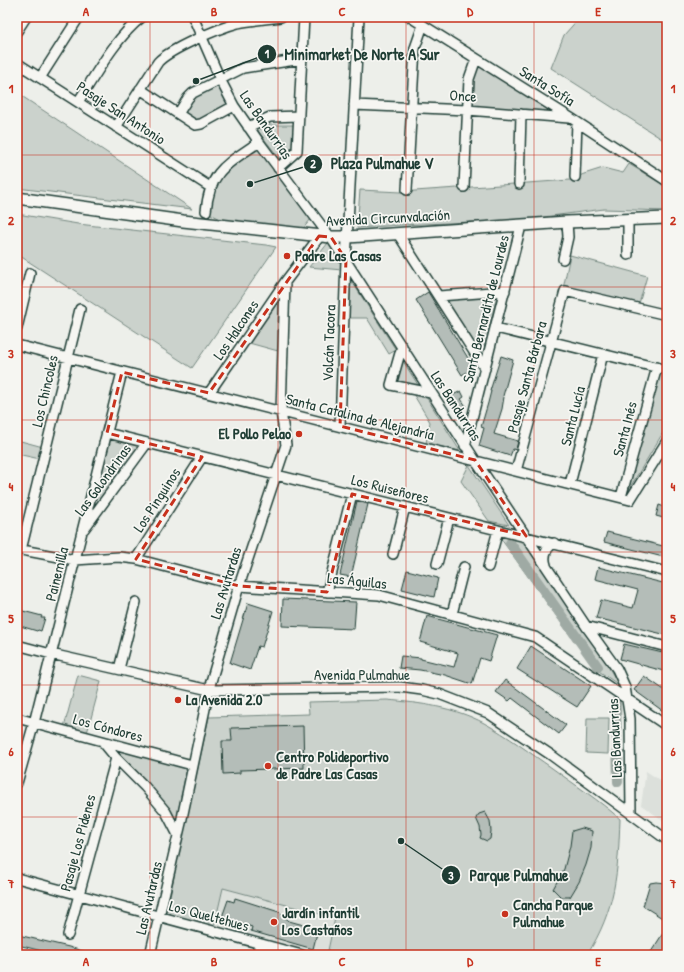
<svg xmlns="http://www.w3.org/2000/svg" width="684" height="972" font-family="'Patrick Hand',sans-serif">
  <style>
    .built { fill: #dce0db }
    .green { fill: #cbd2cc; stroke: #758880 }
    .lines { fill: none; stroke-linecap: round; stroke-linejoin: round }
    .canal { stroke: #9faaa4; stroke-width: 10 }
    .building { fill: #b4bdb8; stroke: #1f3d34 }
    .minor-casing { stroke: #1f3d34; stroke-width: 12 }
    .major-casing { stroke: #1f3d34; stroke-width: 14 }
    .minor { stroke: #f6f6f2; stroke-width: 9 }
    .major { stroke: #f6f6f2; stroke-width: 11 }
    .marked { fill: none; stroke: #c8321e; stroke-width: 3; stroke-dasharray: 8 5; stroke-linejoin: round }
    .grid { fill: none; stroke: #c8321e; stroke-width: 1; stroke-opacity: 0.55 }
    .poi-dot { fill: #c8321e; stroke: #f6f6f2; stroke-width: 1.5 }
    .labels { text-anchor: middle; stroke-width: 3.5; stroke-linejoin: round; paint-order: stroke }
    .street-label { font-size: 15px; fill: #1f3d34; stroke: #f6f6f2 }
    .poi-label { font-size: 15px; font-weight: bold; fill: #1f3d34; stroke: #f6f6f2; text-anchor: start }
    .leader { fill: none; stroke: #1f3d34; stroke-width: 1.5 }
    .callout-dot { fill: #1f3d34; stroke: #f6f6f2; stroke-width: 1.5 }
    .mark-label { font-size: 12px; text-anchor: middle; font-weight: bold; fill: #fff }
    .callout-label { font-size: 16px; text-anchor: middle; font-weight: bold; fill: #1f3d34; stroke: #f6f6f2; stroke-width: 3.5; stroke-linejoin: round; paint-order: stroke }
    .neatline { fill: none; stroke: #c8321e; stroke-width: 1.5 }
    .grid-label { font-size: 13px; text-anchor: middle; font-weight: bold; fill: #c8321e }
  </style>
  <rect width="100%" height="100%" fill="#edefea"/>
  <filter id="ink" filterUnits="userSpaceOnUse"><feTurbulence type="fractalNoise" baseFrequency=".025" numOctaves="2"/><feDisplacementMap in="SourceGraphic" scale="8" xChannelSelector="R" yChannelSelector="G"/><feConvolveMatrix kernelMatrix="1 2 1 2 8 2 1 2 1" color-interpolation-filters="sRGB"/></filter>
  <g filter="url(#ink)">
    <!-- built -->
    <path class="built" d="M646 771 667 785V823L641 805Z
      M223 888 335 918 327 955H319L214 927Z"/>
    <!-- green -->
    <path class="green" d="M580 17H667V137L665 141 551 68 564 35Z
      M477 61 563 114 468 109 470 79Z
      M220 81 232 106 198 124 179 114 189 98Z
      M17 93 192 209 17 188Z
      M266 125H293L294 127 293 149 280 159 258 131Z
      M258 144 311 219 301 231 228 223 207 212 215 179Z
      M629 164 667 187V211L604 209 521 220 399 225 357 228 360 190 401 192 570 180 584 174 603 168 623 173Z
      M17 214 78 224 266 245 276 247 192 368 17 254Z
      M328 243 342 265V270L309 267Z
      M570 255 647 276 638 307 563 289Z
      M351 280 396 350 389 354 367 318H349Z
      M497 296 482 358 445 300Z
      M278 299H280L278 351 249 343Z
      M401 358 420 388 396 384Z
      M658 371 667 373V426L626 494Z
      M412 392 425 395 460 451 426 443 430 422Z
      M108 438 141 446 87 521Z
      M17 440 43 447 40 459 17 454Z
      M469 465 509 525 489 521 461 481Z
      M502 534 523 539 601 654 619 685 593 667 501 539Z
      M78 675 101 681 87 733 64 727Z
      M387 700C420 703 454 707 484 723 508 736 530 753 552 768 575 785 599 800 620 819 618 872 616 909 587 955H327L335 918 223 888 214 927 166 914 209 717 309 714 308 702Z
      M587 718H609L608 754 586 753Z
      M111 747 187 767 176 823Z"/>
    <g class="lines">
      <!-- canal -->
      <path class="canal" d="M510 543 598 667
        M616 702 618 782"/>
    </g>
    <!-- building -->
    <path class="building" d="M428 292 474 368 462 375 416 300Z
      M501 356 513 360 503 396 504 397 502 409 494 434 518 441 516 450 513 449 510 456 479 446 484 428 481 427 488 403 491 391H490Z
      M461 391 464 397 461 399 466 406 458 412 449 397Z
      M357 501 368 504 351 577 340 575Z
      M659 505 667 508V519L656 516Z
      M607 532 667 547V558L604 542Z
      M598 567 667 584V635L596 618 601 600 633 608 638 590 595 579Z
      M407 570 438 578 434 597 402 589Z
      M283 599 356 602 354 629 282 626Z
      M248 603 273 611 262 647 258 646 250 670 230 663Z
      M19 610 42 616 41 618H45L41 631 38 630 37 631 17 625V611H19Z
      M427 616 497 635 489 661 480 658 472 684 445 675 420 670 399 668 401 656 421 658V659L454 667 458 653 420 642Z
      M624 644 667 654V672L620 659Z
      M531 646 591 686 577 707 517 669Z
      M644 676 667 692V714L634 690Z
      M505 680 566 725 559 734 512 698 509 701 496 692Z
      M303 726 304 768 240 770V773L223 774 222 741H232L231 728Z
      M485 812 490 821 491 831 490 839 487 841 480 838 481 835 480 827 476 818 479 814Z
      M582 828 592 831 591 848 586 865 579 882 570 897H561L553 889 564 869 570 846 572 831Z
      M656 882 667 883V921L643 906 650 883Z
      M235 898 279 912 289 921 318 929 313 949 251 931 252 927 222 917 228 900 234 902Z
      M667 927V955H649Z
      M18 935 69 947 89 953V955H58L26 947 17 945Z"/>
    <g class="lines">
      <defs>
        <path id="minor" d="M193 17 220 79 234 106 259 142 333 241 475 460 586 626 617 669 625 687 630 719 631 813
          M410 17 571 118 667 181
          M17 31 26 17
          M17 63 210 187
          M40 78 79 17
          M140 89 195 125 201 124 234 106
          M78 102C96 74 116 37 142 17
          M354 105 467 110 569 118
          M178 114 188 98 193 93 243 68 302 59
          M116 127 158 62C170 49 219 28 238 23 252 20 267 19 281 17
          M248 127 270 117 299 116
          M278 168 297 151 304 17
          M575 177 577 122
          M519 184 521 114
          M464 187 469 79 476 59
          M407 190 415 48 423 25
          M206 211C210 169 228 164 259 142
          M628 219V255
          M398 234 485 369
          M563 259 568 237 567 222
          M439 296 505 291
          M17 328 30 273
          M496 328 667 370
          M17 345 630 500 667 441
          M402 346 391 385 431 393
          M209 393 285 282
          M340 426 346 260 359 17
          M107 433 667 572
          M465 446 521 226
          M516 471 565 291 667 315
          M570 484 603 354
          M621 497 657 367
          M84 529 147 443
          M17 549 75 560 119 557 136 559 239 586 379 595 535 637 667 726
          M21 550 80 309
          M393 554 405 507
          M136 559 202 457
          M437 564 449 518
          M546 565C543 556 546 548 554 543
          M488 567 498 530
          M327 592 352 494
          M452 614 464 567
          M586 626 667 647
          M17 645 51 654 209 690 400 687 422 690 439 694 488 713 551 755 667 840
          M119 669 136 602
          M17 718 192 765
          M102 741 116 758 145 787 166 812 178 835
          M17 783 34 723 122 372
          M17 878 302 955
          M68 935 116 758
          M150 955 181 823 210 685 239 586 286 445 281 412 285 282 323 232
          M257 955 260 944"/>
        <path id="major" d="M17 198 183 221 331 237H348L567 222 667 218"/>
      </defs>
      <!-- minor casing -->
      <use href="#minor" class="minor-casing"/>
      <!-- major casing -->
      <use href="#major" class="major-casing"/>
      <!-- minor -->
      <use href="#minor" class="minor"/>
      <!-- major -->
      <use href="#major" class="major"/>
    </g>
  </g>
  <!-- marked area -->
  <path class="marked" d="M319 236 331 237 346 260 340 426 475 460 526 536 352 494 327 592 239 586 136 559 202 457 107 433 122 372 209 393Z"/>
  <!-- grid -->
  <path class="grid" d="M150 17V955M278 17V955M406 17V955M534 17V955M17 155H667M17 287H667M17 420H667M17 552H667M17 685H667M17 817H667"/>
  <!-- markers -->
  <g class="poi-dot">
    <circle cx="287" cy="256" r="4"/>
    <circle cx="299" cy="434" r="4"/>
    <circle cx="178" cy="700" r="4"/>
    <circle cx="268" cy="766" r="4"/>
    <circle cx="505" cy="914" r="4"/>
    <circle cx="274" cy="922" r="4"/>
  </g>
  <g class="labels">
    <!-- street labels -->
    <g class="street-label">
      <text transform="translate(547 86) rotate(32)" y="5">Santa Sofía</text>
      <text transform="translate(463 96) rotate(3)" y="5">Once</text>
      <text transform="translate(121 113) rotate(33)" y="5">Pasaje San Antonio</text>
      <text transform="translate(266 125) rotate(55)" y="5">Las Bandurrias</text>
      <text transform="translate(388 218) rotate(-3)" y="5">Avenida Circunvalación</text>
      <text transform="translate(486 309) rotate(-76)" y="5">Santa Bernardita de Lourdes</text>
      <text transform="translate(236 330) rotate(-56)" y="5">Los Halcones</text>
      <text transform="translate(329 343) rotate(-88)" y="5">Volcán Tacora</text>
      <text transform="translate(527 377) rotate(-75)" y="5">Pasaje Santa Bárbara</text>
      <text transform="translate(45 391) rotate(-77)" y="5">Los Chincoles</text>
      <text transform="translate(456 406) rotate(57)" y="5">Las Bandurrias</text>
      <text transform="translate(573 416) rotate(-76)" y="5">Santa Lucía</text>
      <text transform="translate(360 417) rotate(14)" y="5">Santa Catalina de Alejandría</text>
      <text transform="translate(625 429) rotate(-75)" y="5">Santa Inés</text>
      <text transform="translate(103 480) rotate(-54)" y="5">Las Golondrinas</text>
      <text transform="translate(390 489) rotate(14)" y="5">Los Ruiseñores</text>
      <text transform="translate(157 500) rotate(-57)" y="5">Los Pinguinos</text>
      <text transform="translate(57 574) rotate(-76)" y="5">Painemilla</text>
      <text transform="translate(357 581) rotate(6)" y="5">Las Águilas</text>
      <text transform="translate(226 583) rotate(-73)" y="5">Las Avutardas</text>
      <text x="362" y="680">Avenida Pulmahue</text>
      <text transform="translate(108 728) rotate(15)" y="5">Los Cóndores</text>
      <text transform="translate(615 738) rotate(-93)" y="5">Las Bandurrias</text>
      <text transform="translate(78 843) rotate(-75)" y="5">Pasaje Los Pidenes</text>
      <text transform="translate(149 898) rotate(-77)" y="5">Las Avutardas</text>
      <text transform="translate(209 916) rotate(15)" y="5">Los Queltehues</text>
    </g>
    <!-- poi labels -->
    <g class="poi-label">
      <text x="295" y="261">Padre Las Casas</text>
      <text x="291" y="439" text-anchor="end">El Pollo Pelao</text>
      <text x="186" y="705">La Avenida 2.0</text>
      <text x="276" y="762">Centro Polideportivo<tspan x="276" dy="17">de Padre Las Casas</tspan></text>
      <text x="513" y="910">Cancha Parque<tspan x="513" dy="17">Pulmahue</tspan></text>
      <text x="282" y="918">Jardín infantil<tspan x="282" dy="17">Los Castaños</tspan></text>
    </g>
  </g>
  <!-- callouts -->
  <path class="leader" d="M196 81L267 54M250 184L313 164M401 841L451 875"/>
  <g class="callout-dot">
    <circle cx="196" cy="81" r="4"/>
    <circle cx="250" cy="184" r="4"/>
    <circle cx="401" cy="841" r="4"/>
    <circle cx="267" cy="54" r="10"/>
    <circle cx="313" cy="164" r="10"/>
    <circle cx="451" cy="875" r="10"/>
  </g>
  <g class="mark-label">
    <text x="267" y="58">1</text>
    <text x="313" y="168">2</text>
    <text x="451" y="880">3</text>
  </g>
  <g class="callout-label">
    <text x="362" y="60">Minimarket De Norte A Sur</text>
    <text x="382" y="169">Plaza Pulmahue V</text>
    <text x="519" y="881">Parque Pulmahue</text>
  </g>
  <!-- margin -->
  <rect width="684" height="972" fill="none" stroke="#f6f6f2" stroke-width="44"/>
  <rect x="22" y="22" width="640" height="928" class="neatline"/>
  <g class="grid-label">
    <text x="86" y="16">A</text>
    <text x="214" y="16">B</text>
    <text x="342" y="16">C</text>
    <text x="470" y="16">D</text>
    <text x="598" y="16">E</text>
    <text x="11" y="93">1</text>
    <text x="673" y="93">1</text>
    <text x="11" y="225">2</text>
    <text x="673" y="225">2</text>
    <text x="11" y="358">3</text>
    <text x="673" y="358">3</text>
    <text x="11" y="491">4</text>
    <text x="673" y="491">4</text>
    <text x="11" y="623">5</text>
    <text x="673" y="623">5</text>
    <text x="11" y="756">6</text>
    <text x="673" y="756">6</text>
    <text x="11" y="888">7</text>
    <text x="673" y="888">7</text>
    <text x="86" y="966">A</text>
    <text x="214" y="966">B</text>
    <text x="342" y="966">C</text>
    <text x="470" y="966">D</text>
    <text x="598" y="966">E</text>
  </g>
</svg>
